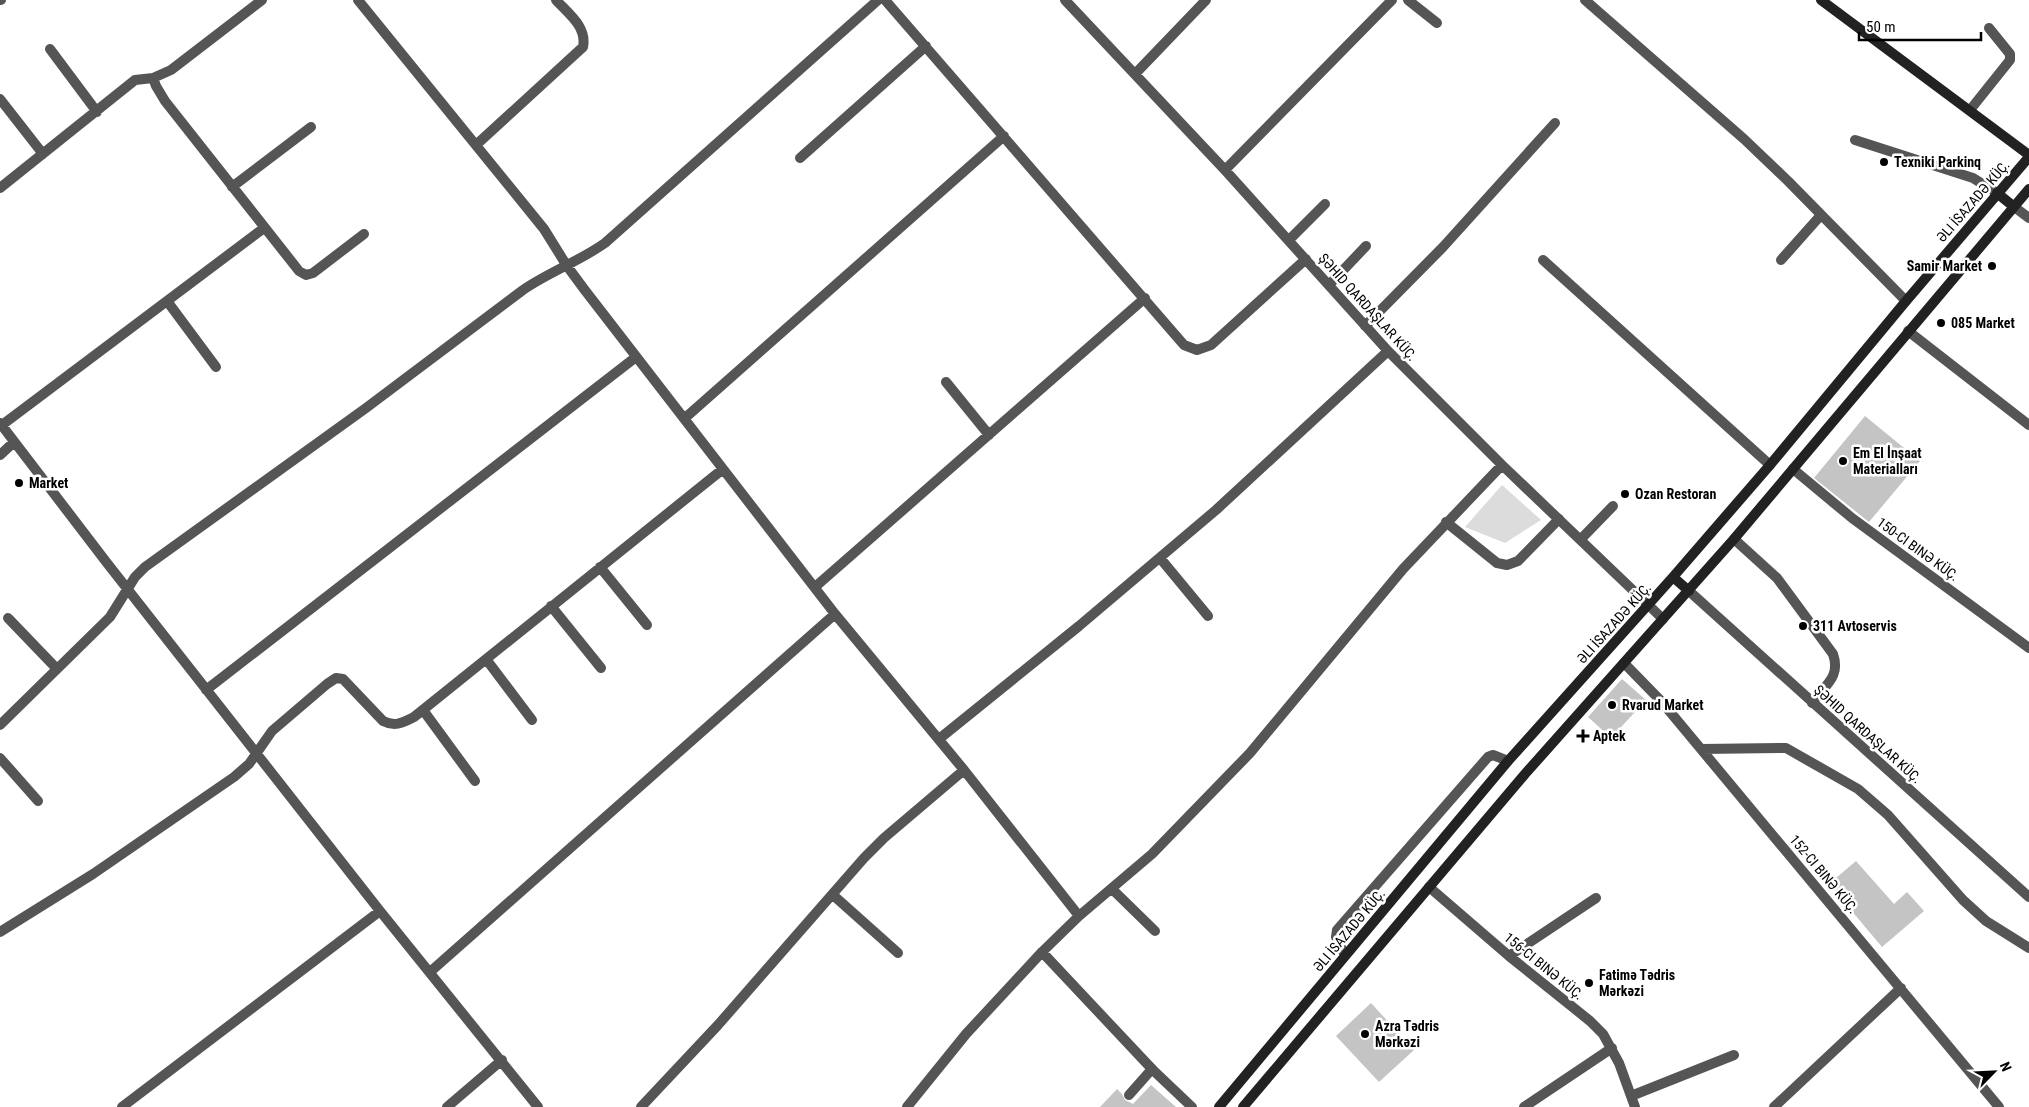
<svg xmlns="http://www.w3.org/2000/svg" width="2029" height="1107" font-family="'Roboto Condensed',sans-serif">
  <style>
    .green { fill: #dcdcdc }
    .building { fill: #c4c4c4 }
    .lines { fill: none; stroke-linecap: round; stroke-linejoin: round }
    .lane { stroke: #555; stroke-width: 10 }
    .street { stroke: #555; stroke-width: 10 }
    .secondary { stroke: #222; stroke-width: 10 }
    .poi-dot { fill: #000; stroke: #fff; stroke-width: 2 }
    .labels { text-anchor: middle; stroke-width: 5; stroke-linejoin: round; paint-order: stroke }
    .poi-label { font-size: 14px; font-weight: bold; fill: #000; stroke: #fff; text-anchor: start }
    .street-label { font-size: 14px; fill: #000; stroke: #fff }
  </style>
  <rect width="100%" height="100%" fill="#fff"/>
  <!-- green -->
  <path class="green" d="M1502 485 1541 520 1505 543 1465 527Z"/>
  <!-- building -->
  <path class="building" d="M1865 416 1920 461 1869 522 1814 478Z
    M1622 679 1646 700 1611 738 1588 717Z
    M1856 861 1894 904 1907 892 1924 911 1882 947 1829 884Z
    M1371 1003 1414 1050 1379 1082 1336 1036Z
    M1151 1085 1176 1107H1100L1117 1089 1122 1094 1125 1100 1133 1104Z"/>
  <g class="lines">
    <!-- lane -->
    <path class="lane" d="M1970 110 2010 60V54L1989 28
      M1855 140 1973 178 1997 193
      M1446 522 1497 563 1507 565 1518 561 1559 519
      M1581 539 1613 506
      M1734 539 1777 578 1833 654C1841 677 1825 685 1812 703
      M1345 955 1336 937 1337 930 1488 757 1493 755 1508 761
      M1129 1095 1152 1069"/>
    <!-- street -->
    <path class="street" d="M0 0H1
      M358 0 544 229 567 266 584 289 835 614 964 770 1079 916
      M885 0 1184 345 1197 350 1211 345 1306 259
      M1065 0 1225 170 1388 351 1502 465 1663 619
      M1408 0 1437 23
      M1585 0 1744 139 1788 181 1906 301
      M50 49 97 112
      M1135 74 1206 0
      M153 78 156 86 165 101 299 271 306 275 313 273 364 234
      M0 99 43 154
      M476 145 583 47C587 27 569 14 556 0
      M800 158 926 46
      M1225 170 1392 0
      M232 187 311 127
      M0 188 135 80 153 78 171 70 262 0
      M2013 206 2029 218
      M1289 240 1325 204
      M1543 260 1770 465
      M1781 260 1821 215
      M1329 285 1366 246
      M167 301 216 367
      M1365 326 1443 247 1555 123
      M1908 331 2029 425
      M946 382 989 435
      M685 418 1004 136
      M0 423 107 563 380 911 538 1107
      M2 425 264 228
      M0 455 14 442
      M1793 469 1852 518 2029 648
      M1160 558 1208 616
      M600 567 647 625
      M815 587 1145 298
      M1689 591 2029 897
      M551 606 601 668
      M8 618 57 669
      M486 659 532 720
      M1624 663 1661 701 1999 1107
      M206 690 636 357
      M423 710 475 781
      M0 725 110 617 135 577 145 567 366 408 523 290C549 272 578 262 605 243L878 0
      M939 739 1079 626 1216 510 1388 351
      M1701 749 1786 748 1858 789 1888 815 1963 900 1986 921 2029 948
      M0 758 38 801
      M1429 887 1509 956 1590 1021 1603 1034 1619 1063 1635 1107
      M1112 889 1155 931
      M833 895 898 953
      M0 932 93 874 234 777 249 764 272 731 327 684 336 678 343 679 383 721C395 727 402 723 414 717L723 469
      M1042 952 1152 1069 1192 1107
      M1509 956 1596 898
      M430 972 835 614
      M1631 1096 1734 1055
      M122 1107 380 911
      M447 1107 502 1060
      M641 1107 718 1025 864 858 884 838 964 770
      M907 1107 966 1034 1042 952 1079 916 1152 854 1250 753 1403 569 1502 465
      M1524 1107 1612 1048
      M1774 1107 1901 988"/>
    <!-- secondary -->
    <path class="secondary" d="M1821 0 2029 155
      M1997 193 2013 206
      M1673 577 1689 591
      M1219 1107 1508 761 1673 577 1770 465 1906 301 2029 157
      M1243 1107 1525 774 1734 539 2029 189"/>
  </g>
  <!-- markers -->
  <g class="poi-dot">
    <circle cx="1884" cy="162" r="5"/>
    <circle cx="1992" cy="266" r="5"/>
    <circle cx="1941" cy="323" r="5"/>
    <circle cx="1843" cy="461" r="5"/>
    <circle cx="19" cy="483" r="5"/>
    <circle cx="1625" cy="494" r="5"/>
    <circle cx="1803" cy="626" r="5"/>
    <circle cx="1612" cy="705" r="5"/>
    <path d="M1580.5 728.5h5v5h5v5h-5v5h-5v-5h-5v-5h5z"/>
    <circle cx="1589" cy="983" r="5"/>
    <circle cx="1365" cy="1034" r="5"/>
  </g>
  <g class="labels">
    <!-- poi labels -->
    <g class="poi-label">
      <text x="1894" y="167">Texniki Parkinq</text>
      <text x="1982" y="271" text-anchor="end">Samir Market</text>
      <text x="1951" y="328">085 Market</text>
      <text x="1853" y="458">Em El İnşaat<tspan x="1853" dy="16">Materialları</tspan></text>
      <text x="29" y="488">Market</text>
      <text x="1635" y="499">Ozan Restoran</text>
      <text x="1813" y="631">311 Avtoservis</text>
      <text x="1622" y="710">Rvarud Market</text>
      <text x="1593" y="741">Aptek</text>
      <text x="1599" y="980">Fatimə Tədris<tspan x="1599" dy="16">Mərkəzi</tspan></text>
      <text x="1375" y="1031">Azra Tədris<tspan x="1375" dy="16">Mərkəzi</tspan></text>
    </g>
    <!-- street labels -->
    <g class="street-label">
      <text transform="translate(1973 201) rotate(-49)" y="5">ƏLI İSAZADƏ KÜÇ.</text>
      <text transform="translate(1368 307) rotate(48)" y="5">ŞƏHID QARDAŞLAR KÜÇ.</text>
      <text transform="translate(1918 549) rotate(36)" y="5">150-CI BINƏ KÜÇ.</text>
      <text transform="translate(1614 623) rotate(-48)" y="5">ƏLI İSAZADƏ KÜÇ.</text>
      <text transform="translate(1868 734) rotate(42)" y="5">ŞƏHID QARDAŞLAR KÜÇ.</text>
      <text transform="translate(1824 874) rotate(50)" y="5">152-CI BINƏ KÜÇ.</text>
      <text transform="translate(1349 930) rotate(-50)" y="5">ƏLI İSAZADƏ KÜÇ.</text>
      <text transform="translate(1544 966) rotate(39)" y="5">156-CI BINƏ KÜÇ.</text>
    </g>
  </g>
  <!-- north arrow -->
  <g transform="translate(1994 1072) rotate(66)" stroke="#ffffff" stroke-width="4" paint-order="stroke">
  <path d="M0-4L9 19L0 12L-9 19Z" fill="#000000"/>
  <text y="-8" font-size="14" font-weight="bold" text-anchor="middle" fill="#000000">N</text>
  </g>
  <!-- scale -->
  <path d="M1859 32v8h122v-8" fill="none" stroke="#000000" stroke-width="2.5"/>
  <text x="1866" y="32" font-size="15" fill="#000000" stroke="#ffffff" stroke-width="4" paint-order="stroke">50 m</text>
</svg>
